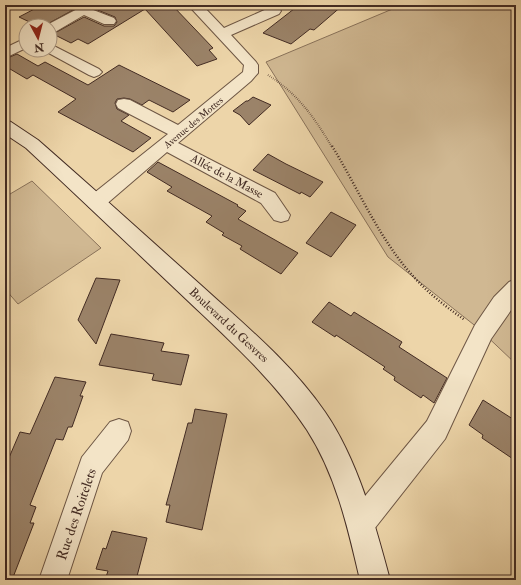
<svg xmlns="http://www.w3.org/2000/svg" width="521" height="585" font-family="'IM FELL Double Pica',serif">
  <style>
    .green { fill: #d0b892; stroke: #89725a }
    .building { fill: #9b8369; stroke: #422b23 }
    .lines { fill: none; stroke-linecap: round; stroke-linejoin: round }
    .street-casing { stroke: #6d5644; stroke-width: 2 }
    .secondary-casing { stroke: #422b23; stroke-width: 2 }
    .path-far1 { stroke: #422b23; stroke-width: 2; stroke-dasharray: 0.5 1.5; stroke-linecap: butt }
    .path { stroke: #422b23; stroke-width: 2.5; stroke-dasharray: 1 2; stroke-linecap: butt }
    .street { fill: #f3e4c7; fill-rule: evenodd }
    .secondary { fill: #f3e4c7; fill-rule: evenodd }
    .labels { text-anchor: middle; stroke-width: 3.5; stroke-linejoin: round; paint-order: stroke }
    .far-street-label { font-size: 10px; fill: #422b23; stroke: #f3e4c7 }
    .street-label { font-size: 12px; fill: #422b23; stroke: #f3e4c7 }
    .near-street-label { font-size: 14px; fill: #422b23; stroke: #f3e4c7 }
  </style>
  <rect width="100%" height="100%" fill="#edd5a9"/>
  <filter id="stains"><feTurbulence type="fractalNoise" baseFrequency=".005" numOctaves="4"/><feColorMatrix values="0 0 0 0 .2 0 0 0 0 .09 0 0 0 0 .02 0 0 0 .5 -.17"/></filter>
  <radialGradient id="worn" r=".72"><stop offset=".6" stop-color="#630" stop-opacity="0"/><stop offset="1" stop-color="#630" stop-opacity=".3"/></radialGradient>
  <!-- green -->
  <path class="green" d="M402 5H516V364L478 328 388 257 266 62Z
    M32 181 101 248 18 304 5 289V197Z"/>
  <!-- building -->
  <path class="building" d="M42 5H82L44 26H38L19 17Z
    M85 5H172L213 48 209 50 217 59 197 66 145 9 88 44 78 39 71 43 53 34 84 17 104 26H114L117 22 115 17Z
    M299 5H343L314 30 310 29 291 44 263 33Z
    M17 54 38 66 45 62 88 85 119 65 190 100 173 112 149 100 142 105 130 99 124 98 117 99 115 103 117 109 129 115 121 121 151 138 133 152 58 112 76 99 33 75 27 79 5 66V59Z
    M253 97 271 105 249 125 240 115 233 111 246 101H248Z
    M268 154 286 164 323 182 310 197 301 192 300 194 253 170Z
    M158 162 238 205 237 206 246 211 238 219 298 253 281 274 240 249 242 246 222 235 224 233 206 222 212 216 167 191 172 187 147 172Z
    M331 212 356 225 331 257 306 243Z
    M96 278 120 280 96 344 78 320Z
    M329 302 351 316 354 312 402 342 399 347 447 378 434 403 423 395 421 398 394 380 395 377 383 369 385 367 336 335 335 337 312 322Z
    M111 334 164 343 161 351 189 355 181 385 152 380 154 374 99 365Z
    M55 377 86 382 80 396H83L72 427H68L63 440 56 439 30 505 36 507 30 523H34L12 580H5V467L20 432 30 434Z
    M483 400 516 421V461L482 438 483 435 469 425Z
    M195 409 227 414 202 530 166 522 170 505H166L171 487 188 423H192Z
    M112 531 147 538 136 580H105L108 571 96 569 103 548 106 549Z"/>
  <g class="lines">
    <defs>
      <path id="street" d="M188 5H202L224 28 269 8H279L281 11 279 14 231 35 256 62 258 65V73L251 81 178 143 275 193 290 215 288 220 281 222 274 220 261 203 167 152 103 207 96 209 89 207 87 202 89 197 168 134 118 108 116 104 118 100 124 99 130 100 178 125 243 72 244 65 242 63Z
        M83 6 114 18 116 21 114 24H104L84 15 55 32 50 33V26H45Z
        M26 38V48L5 58V48Z
        M50 44 99 69 102 72 99 75 94 77 89 75 45 51 44 50H50Z
        M516 279V303L491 339 445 439 371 533 361 537 351 533 347 523 351 513 427 421 475 325 494 297 509 282Z
        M119 419 128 422 131 431 128 440 102 473 67 580H39L82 457 110 422Z"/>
      <path id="secondary" d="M5 120 11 122 38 140C93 188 148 238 203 287 246 326 291 363 325 412 358 460 375 524 390 580H360C348 528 336 475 307 430 274 380 229 340 186 299 133 249 80 198 26 148L5 134Z"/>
    </defs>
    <!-- street casing -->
    <use href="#street" class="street-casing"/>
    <!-- secondary casing -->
    <use href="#secondary" class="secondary-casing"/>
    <!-- path-far1 -->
    <path class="path-far1" d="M268 75C298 94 314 117 332 147"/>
    <!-- path -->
    <path class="path" d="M332 146C358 188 378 237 412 275 427 292 446 307 465 320"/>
    <!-- street -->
    <use href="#street" class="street"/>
    <!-- secondary -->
    <use href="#secondary" class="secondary"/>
  </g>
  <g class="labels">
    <!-- far-street labels -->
    <g class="far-street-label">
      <text transform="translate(193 122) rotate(-40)" y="4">Avenue des Mottes</text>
    </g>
    <!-- street labels -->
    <g class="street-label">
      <text transform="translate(227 176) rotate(28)" y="4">Allée de la Masse</text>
      <text transform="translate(229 325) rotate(43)" y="4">Boulevard du Gesvres</text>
    </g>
    <!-- near-street labels -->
    <g class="near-street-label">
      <text transform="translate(76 514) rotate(-71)" y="5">Rue des Roitelets</text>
    </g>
  </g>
  <!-- margin -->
  <rect width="521" height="585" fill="none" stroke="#edd5a9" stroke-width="20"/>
  <rect x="6" y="6" width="509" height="573" fill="none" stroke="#422b23" stroke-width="2"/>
  <rect x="10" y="10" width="501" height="565" fill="none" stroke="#422b23"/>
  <!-- north arrow -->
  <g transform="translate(38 38) rotate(173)"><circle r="19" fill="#f3e4c7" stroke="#ac9a85"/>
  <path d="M0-3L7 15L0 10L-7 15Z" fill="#8f2418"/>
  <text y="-6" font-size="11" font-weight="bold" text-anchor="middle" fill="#422b23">N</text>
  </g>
  <rect width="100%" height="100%" filter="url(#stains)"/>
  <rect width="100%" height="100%" fill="url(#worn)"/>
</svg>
